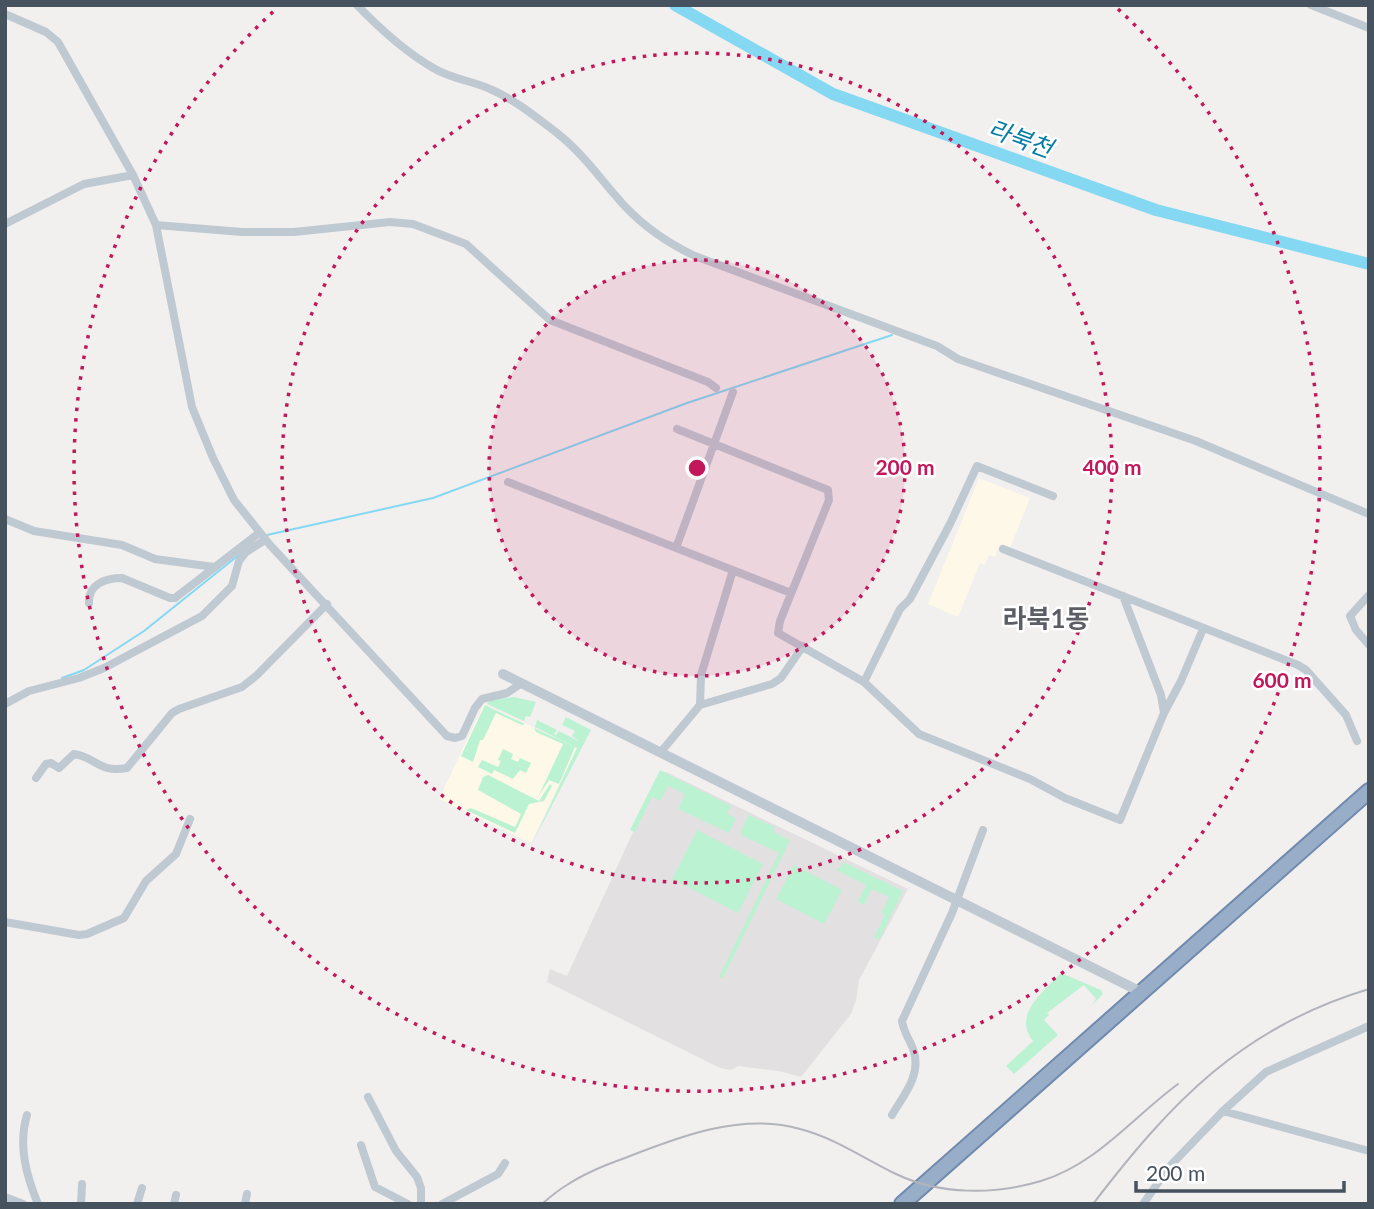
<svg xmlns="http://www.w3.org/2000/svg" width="1374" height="1209" font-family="Lato,'Noto Sans KR',sans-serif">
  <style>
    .commercial { fill: #fdf8e8 }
    .education { fill: #e3e0e1 }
    .green { fill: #bbf2d2 }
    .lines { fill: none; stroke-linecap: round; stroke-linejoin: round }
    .stream { stroke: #85d8f2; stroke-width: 2 }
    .river { stroke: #85d8f2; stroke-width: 12 }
    .trunk-casing { stroke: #6f8aad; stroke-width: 18 }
    .minor { stroke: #bfc9d2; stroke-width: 8 }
    .tertiary { stroke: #bfc9d2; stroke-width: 10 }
    .trunk { stroke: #98aec8; stroke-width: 14 }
    .rail { stroke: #b1b4ba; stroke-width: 2 }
    .ring { fill: none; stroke: #c2185b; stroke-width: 3.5; stroke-dasharray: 3.5 7 }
    .labels { text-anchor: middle; stroke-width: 5; stroke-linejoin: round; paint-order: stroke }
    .water-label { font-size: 24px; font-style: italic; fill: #047da4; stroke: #fff }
    .quarter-label { font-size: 26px; font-weight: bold; fill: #5b5f65; stroke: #fff }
    .centre { fill: #c2185b; stroke: #fff; stroke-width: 3.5 }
    .ring-label { font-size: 21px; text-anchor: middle; font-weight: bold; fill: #c2185b; stroke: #fff; stroke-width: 5; stroke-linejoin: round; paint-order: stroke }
  </style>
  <rect width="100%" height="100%" fill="#f2efef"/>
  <!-- commercial -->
  <path class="commercial" d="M979 478 1030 498 1010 548 1000 544 995 557 989 555 985 565 980 563 958 617 928 604Z
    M484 704 577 748 531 843 439 799Z"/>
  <!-- education -->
  <path class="education" d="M666 772 908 889 859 980 856 1001 851 1014 801 1077 779 1071 738 1066 731 1070 720 1068 547 982 550 969 567 976 660 773Z"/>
  <!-- green -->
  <path class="green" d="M514 697 536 702 530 717 526 716 524 721 487 704 490 700Z
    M485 705 525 724 522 725 496 713 483 740H480L473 762 461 756Z
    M566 717 591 730 532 844 577 748 575 747 559 784 549 780 538 797 563 744 536 732 534 728 575 747 535 727 537 720 557 730 554 734 556 735 559 731 580 742 572 736 575 731 562 725Z
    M503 749 513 754 511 759 518 762 520 758 531 763 526 773 520 770 513 779 494 770 492 774 478 767 482 760 498 767 501 761 498 760Z
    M660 770 731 806 727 814 736 818 729 833 678 809 685 794 668 786 660 801 653 797 651 799 635 832 630 830Z
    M488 775 539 801 550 784 552 786 544 801 529 804 515 833 466 810 471 808 515 827 521 814 478 790 483 777Z
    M748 815 775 827 773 832 790 840 723 978 719 977 779 853 741 835V831Z
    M697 830 763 864 738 913 672 879Z
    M843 862 903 891 879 940 874 937 885 915 881 913 889 897 872 889 864 905 858 902 866 885 836 870 837 868H840Z
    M794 865 842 890 824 924 776 899Z
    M1061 973 1101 990 1103 994 1091 1006 1096 999 1084 985 1047 1013 1049 1015 1044 1020 1058 1035 1014 1074 1006 1066 1033 1041C1012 1015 1043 992 1061 973Z"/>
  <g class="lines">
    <!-- stream -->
    <path class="stream" d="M267 535 433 498 687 403 892 335
      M62 678 84 670 144 631 240 554"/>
    <!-- river -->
    <path class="river" d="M675 5 833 94 1156 210 1369 264"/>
    <defs>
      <path id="trunk" d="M902 1204 1369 791"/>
    </defs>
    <!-- trunk casing -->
    <use href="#trunk" class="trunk-casing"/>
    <!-- minor -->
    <path class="minor" d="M357 5C381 30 405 52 435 69 452 79 473 81 490 89 514 99 536 117 557 133 580 151 596 173 615 195 637 222 663 241 695 256L937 346 958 359 1196 441 1369 514
      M1311 5 1369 28
      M5 14 46 32 58 42 133 175 156 225 192 407 213 458 234 500 270 545 447 736 455 738 462 736 475 708 482 699 507 693 522 683
      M5 224 84 184 133 175
      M156 225 242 232H294L390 222 413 224 466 244 550 320 708 382 716 388
      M677 429 828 490 829 500 780 621 778 633 864 682 900 609 910 599 950 524 977 466 1053 496
      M508 482 791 593
      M5 519 34 531 122 545 155 559 214 567
      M676 548 733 392
      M1003 549 1298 665 1306 670 1346 715 1357 741
      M1369 595 1350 616 1356 630 1369 645
      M1123 596 1161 695 1164 713
      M89 603C88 584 106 578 122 578L170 598H175L259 533
      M864 682 919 734 1030 779 1065 798 1120 820 1164 713 1181 681 1203 629
      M5 704 29 691 79 678 104 668 202 616 232 586 239 561 246 552 265 540
      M700 705 701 675 733 570
      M660 753 700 705 772 684 781 678 803 646
      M36 778 46 764 51 763 59 768 74 754C96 757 98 773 127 768L172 713 179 709 242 687 257 675 327 604
      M5 922 79 935 87 934 124 918 146 881 176 854 190 819
      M368 1097 396 1151 417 1177 421 1188V1204
      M1223 1111 1369 1151
      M27 1115C18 1145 26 1175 38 1204
      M892 1115C903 1096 921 1076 914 1052 911 1041 904 1034 902 1021L952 913 983 830
      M361 1145 375 1187 408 1204
      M5 1197 23 1204
      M81 1204 82 1184
      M137 1204 142 1188
      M174 1204 176 1195
      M245 1204 247 1194
      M442 1204 498 1174 505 1163
      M1143 1204 1170 1166 1223 1111 1266 1072 1369 1026"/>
    <!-- tertiary -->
    <path class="tertiary" d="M503 674 1141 992"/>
    <!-- trunk -->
    <use href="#trunk" class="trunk"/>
    <!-- rail -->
    <path class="rail" d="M542 1204C550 1197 558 1190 567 1185 585 1173 605 1165 625 1158 678 1137 742 1112 800 1129 835 1138 863 1158 896 1174 940 1195 994 1195 1041 1181 1097 1164 1133 1117 1178 1084
      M1093 1204C1171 1102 1242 1027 1369 989"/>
  </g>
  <!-- distance rings -->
  <circle cx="697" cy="468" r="208" fill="#c2185b" fill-opacity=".12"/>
  <g class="ring">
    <circle cx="697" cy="468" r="208"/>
    <circle cx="697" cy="468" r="415"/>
    <path d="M1118 9A623 623 0 1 1 276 9"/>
  </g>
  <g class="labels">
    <!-- water labels -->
    <g class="water-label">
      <text transform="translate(1020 139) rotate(20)" y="8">라북천</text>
    </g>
    <!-- quarter labels -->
    <g class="quarter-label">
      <text x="1046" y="628">라북1동</text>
    </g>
  </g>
  <circle cx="697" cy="468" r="10" class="centre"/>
  <g class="ring-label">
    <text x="905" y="475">200 m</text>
    <text x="1112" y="475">400 m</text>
    <text x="1282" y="688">600 m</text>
  </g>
  <!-- border -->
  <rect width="1374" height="1209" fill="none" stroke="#46525e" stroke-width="14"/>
  <!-- scale -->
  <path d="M1136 1181v10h208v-10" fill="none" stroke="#46525e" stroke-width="3.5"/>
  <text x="1146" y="1181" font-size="21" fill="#46525e" stroke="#ffffff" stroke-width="5" paint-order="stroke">200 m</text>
</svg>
